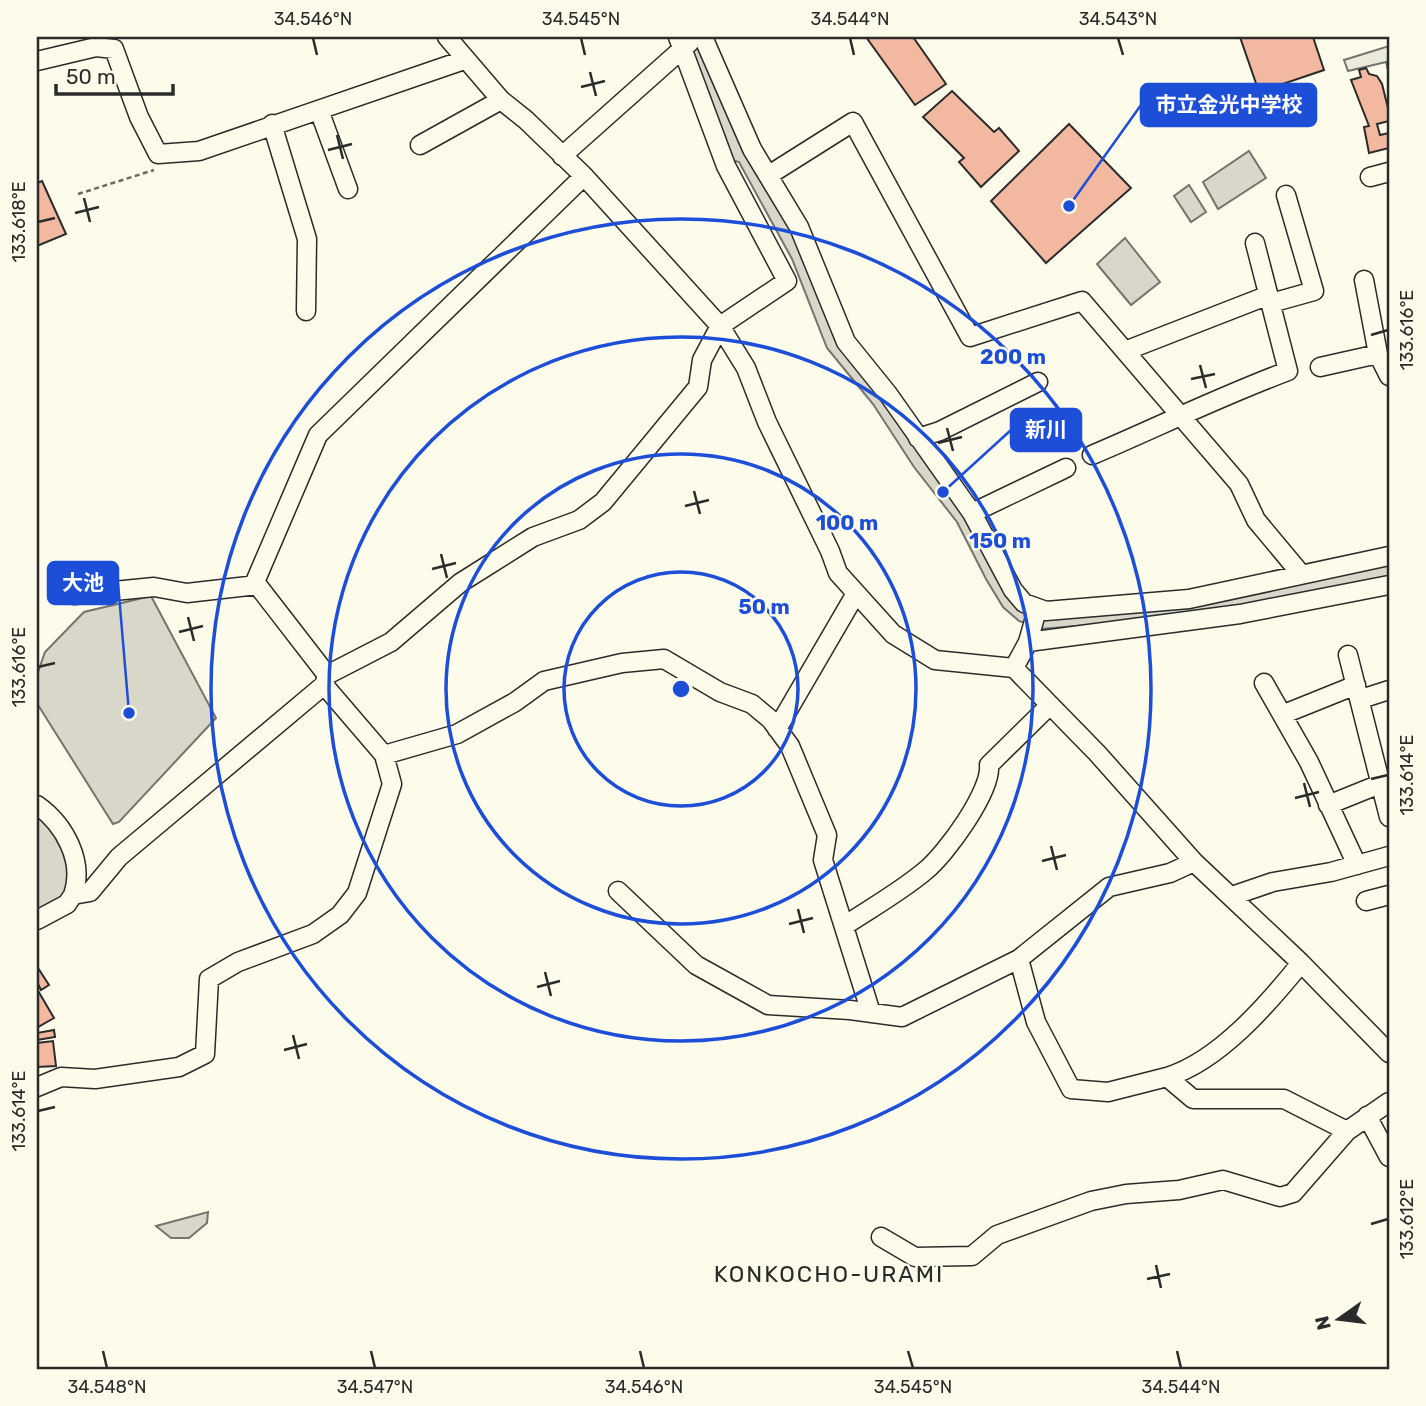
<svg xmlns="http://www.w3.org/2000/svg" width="1426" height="1406" font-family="Rubik,'Noto Sans JP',sans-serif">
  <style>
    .parking { fill: #eceadb; stroke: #74746e; stroke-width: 2 }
    .water { fill: #d8d7c9; stroke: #74746e; stroke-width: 2 }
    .building { fill: #f2b8a0; stroke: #2b2b2b; stroke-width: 2 }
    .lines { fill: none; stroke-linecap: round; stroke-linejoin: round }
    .minor-casing { stroke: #2b2b2b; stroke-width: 21 }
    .path { stroke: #6a6964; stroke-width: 2.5; stroke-dasharray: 5 3.5; stroke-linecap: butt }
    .minor { stroke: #fdfbea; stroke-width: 18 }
    .ticks { fill: none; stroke: #2b2b2b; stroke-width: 2.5 }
    .ring { fill: none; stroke: #1d4ed8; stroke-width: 3.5 }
    .labels { text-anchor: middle; stroke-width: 5; stroke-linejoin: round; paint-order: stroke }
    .quarter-label { font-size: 23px; letter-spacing: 2px; fill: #2b2b2b; stroke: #fdfbea }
    .centre { fill: #1d4ed8; stroke: #fdfbea; stroke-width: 3.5 }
    .ring-label { font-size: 21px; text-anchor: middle; font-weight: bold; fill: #1d4ed8; stroke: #fdfbea; stroke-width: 5; stroke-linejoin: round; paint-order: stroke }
    .leader { fill: none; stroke: #1d4ed8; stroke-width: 2.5 }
    .callout-dot { fill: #1d4ed8; stroke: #fdfbea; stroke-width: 2.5 }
    .callout { fill: #1d4ed8; stroke: #1d4ed8; stroke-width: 2.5 }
    .callout-label { font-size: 21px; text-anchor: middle; font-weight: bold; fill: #fff }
    .neatline { fill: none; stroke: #2b2b2b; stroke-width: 2.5 }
    .ticks-label { font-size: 18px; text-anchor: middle; fill: #2b2b2b }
  </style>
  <rect width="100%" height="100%" fill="#fdfbea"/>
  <!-- parking -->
  <path class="parking" d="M1389 46V74L1386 62 1348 71 1344 60Z"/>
  <!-- water -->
  <path class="water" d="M683 37H696L795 230 809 268 889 401 1031 612 1389 563V578L1229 608 1124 622 1040 629 1019 621 1003 607 986 579 957 522 914 467 873 404 827 348 792 259 739 162 732 160Z
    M1249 151 1266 178 1218 209 1203 182Z
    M1189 185 1206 212 1191 222 1174 196Z
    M1125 238 1160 282 1131 305 1097 264Z
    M151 596 216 718 119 822 113 824 38 705 37 675 45 652 84 612Z
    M42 816 55 830 73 867 65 896 37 914V817Z
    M208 1212 207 1223 189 1238H171L156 1226Z"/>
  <!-- building -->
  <path class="building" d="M866 37H913L946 84 915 105Z
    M1240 37H1313L1324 70 1259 92Z
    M1366 68 1369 74 1377 76 1382 84 1389 112V121L1377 124 1380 135 1389 133V148L1369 153 1364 127 1369 126 1351 80 1361 77 1359 70Z
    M952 91 994 132 999 128 1019 151 981 187 959 162 964 158 923 117Z
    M1069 124 1131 188 1046 263 991 201Z
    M42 181 66 234 37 246V183Z
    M38 968 49 985 41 990 37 982Z
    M37 989 54 1018 38 1027 37 1025Z
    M54 1030 55 1037 37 1040V1033Z
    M53 1041 56 1066 37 1067V1043Z"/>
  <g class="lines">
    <defs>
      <path id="minor" d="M447 37 501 100 526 120 584 176 720 326 746 368 767 422 830 551 838 573 893 634 935 660 1014 668
        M703 37 752 149 799 227 846 342 888 394 972 513 1013 590 1024 603 1046 611 1189 599 1389 556
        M37 61 96 47 114 49 139 117 158 154 199 151 464 60
        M319 110 348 189
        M272 124 307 239 306 311
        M420 145 501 100
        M562 156 690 42
        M769 175 853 122 970 337 1082 301 1239 484 1256 520 1301 574
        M1370 177 1389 172
        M1364 280 1378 354 1389 376
        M1271 303 1314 291 1286 195
        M1125 351 1269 295
        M1320 367 1378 354
        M918 438 940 431 1038 382
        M1092 455C1158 427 1221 396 1288 371L1255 243
        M972 513 1066 468
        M74 595 154 587 187 593 257 585
        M1037 610 1028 642 1014 668 1097 753 1194 862 1301 963 1389 1053
        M1028 642 1240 614 1389 585
        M1348 655 1389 817
        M327 675 255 582 318 435 584 176
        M1264 683 1309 762 1357 865
        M1361 699 1389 690
        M1284 714 1356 685
        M777 729 855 595
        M384 755 457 734 515 702 544 681 622 663 664 659 720 692 752 704 771 720 790 746 827 835 823 860 871 1013
        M37 805C64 824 85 861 73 895
        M1328 805 1380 784
        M618 891 696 965 768 1005 850 1010 902 1017 1019 959 1109 887 1170 873 1194 862
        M1232 896 1273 882 1331 872 1389 856
        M1366 901 1389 895
        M37 920 67 904 73 895 90 892 119 857 324 685 327 675 391 642 460 583 533 537 579 520 603 502 698 387 702 360 720 326 787 281 726 166 678 37
        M844 926C871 908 900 892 925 871 946 854 992 791 989 765L1050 705
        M1019 959 1036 1022 1071 1089 1108 1092 1167 1077 1193 1099H1284L1347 1131
        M1167 1077C1219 1061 1268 1004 1301 963
        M37 1087 61 1077 95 1079 179 1067 205 1054 209 979 238 962 313 934 340 915 357 893 392 784 384 755 324 685
        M1367 1116 1389 1157
        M881 1237 915 1257 972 1256 997 1235 1091 1201 1126 1194 1179 1190 1223 1180 1280 1197 1293 1193 1347 1131 1389 1102"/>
    </defs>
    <!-- minor casing -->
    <use href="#minor" class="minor-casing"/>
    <!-- path -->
    <path class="path" d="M78 194 154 170"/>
    <!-- minor -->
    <use href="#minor" class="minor"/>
  </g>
  <!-- ticks -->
  <path class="ticks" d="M313 38 317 55M581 38 585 55M850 38 854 55M1118 38 1123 55M590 72 596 96M581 87 605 81M337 135 343 159M328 150 352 144M84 198 90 222M75 213 99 207M38 222 55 218M1371 335 1388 330M1200 365 1206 388M1191 379 1215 374M947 428 953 451M938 443 962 437M694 491 700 514M685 506 709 500M441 554 447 578M432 569 456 563M188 617 194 641M179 632 203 626M38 667 55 663M1371 779 1388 775M1304 783 1310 807M1295 798 1319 792M1051 846 1057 870M1042 861 1066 855M798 909 804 933M789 924 813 918M545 972 551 996M537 987 560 981M293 1035 299 1059M284 1050 307 1044M38 1111 55 1107M1371 1224 1388 1219M1156 1265 1161 1288M1147 1279 1170 1274M103 1351 107 1368M371 1351 375 1368M640 1351 644 1368M908 1351 913 1368M1177 1351 1181 1368"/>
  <!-- distance rings -->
  <g class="ring">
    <circle cx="681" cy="689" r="117"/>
    <circle cx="681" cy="689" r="235"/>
    <circle cx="681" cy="689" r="352"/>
    <circle cx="681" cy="689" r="470"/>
  </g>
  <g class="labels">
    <!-- quarter labels -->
    <g class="quarter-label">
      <text x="829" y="1282">KONKOCHO-URAMI</text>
    </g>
  </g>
  <circle cx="681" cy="689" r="10" class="centre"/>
  <g class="ring-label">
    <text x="1013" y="364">200 m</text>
    <text x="847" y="530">100 m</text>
    <text x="1000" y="548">150 m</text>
    <text x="764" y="614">50 m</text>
  </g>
  <!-- callouts -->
  <path class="leader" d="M1069 206L1141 105M943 492L1011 430M129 713L118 583"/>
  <g class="callout-dot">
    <circle cx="1069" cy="206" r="7"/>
    <circle cx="943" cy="492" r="7"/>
    <circle cx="129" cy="713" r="7"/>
  </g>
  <g class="callout">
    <rect x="1141" y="84" width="175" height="42" rx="7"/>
    <rect x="1011" y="409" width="70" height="42" rx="7"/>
    <rect x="48" y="562" width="70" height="42" rx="7"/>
  </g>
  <g class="callout-label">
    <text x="1229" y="112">市立金光中学校</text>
    <text x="1046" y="437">新川</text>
    <text x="83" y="590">大池</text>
  </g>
  <!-- border -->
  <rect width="1426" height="1406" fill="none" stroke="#fdfbea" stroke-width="77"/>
  <!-- north arrow -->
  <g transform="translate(1339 1319) rotate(256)" stroke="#fdfbea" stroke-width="5" paint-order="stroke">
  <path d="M0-5L12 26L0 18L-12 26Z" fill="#2b2b2b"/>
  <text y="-10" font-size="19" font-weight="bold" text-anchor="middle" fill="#2b2b2b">N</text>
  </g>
  <!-- scale -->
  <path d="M56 84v10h117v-10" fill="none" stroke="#2b2b2b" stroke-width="3.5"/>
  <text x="66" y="84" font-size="21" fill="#2b2b2b" stroke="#fdfbea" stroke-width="5" paint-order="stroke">50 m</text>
  <rect x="38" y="38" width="1350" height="1330" class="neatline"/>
  <g class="ticks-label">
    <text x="313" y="25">34.546°N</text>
    <text x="581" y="25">34.545°N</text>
    <text x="850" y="25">34.544°N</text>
    <text x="1118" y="25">34.543°N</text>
    <text transform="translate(19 222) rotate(-90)" y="6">133.618°E</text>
    <text transform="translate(1407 330) rotate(-90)" y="6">133.616°E</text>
    <text transform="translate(19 667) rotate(-90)" y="6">133.616°E</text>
    <text transform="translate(1407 775) rotate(-90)" y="6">133.614°E</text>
    <text transform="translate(19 1111) rotate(-90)" y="6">133.614°E</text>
    <text transform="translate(1407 1219) rotate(-90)" y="6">133.612°E</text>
    <text x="107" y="1393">34.548°N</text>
    <text x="375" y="1393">34.547°N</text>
    <text x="644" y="1393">34.546°N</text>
    <text x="913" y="1393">34.545°N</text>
    <text x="1181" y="1393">34.544°N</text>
  </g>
</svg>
